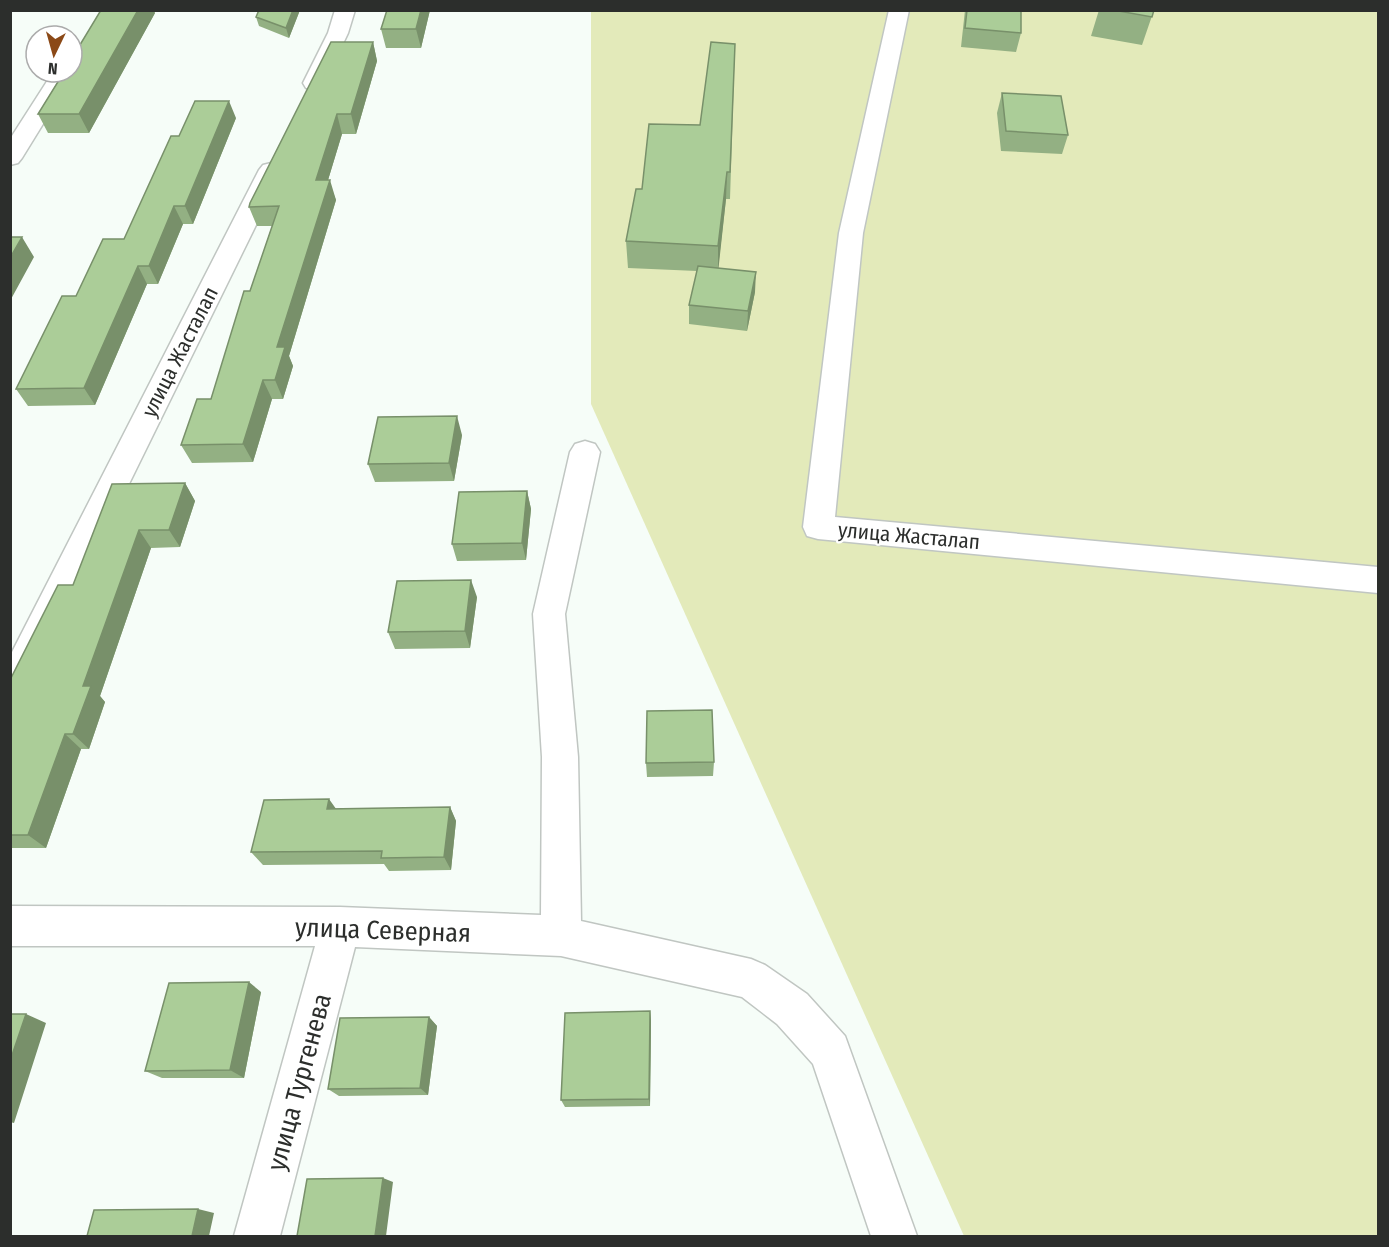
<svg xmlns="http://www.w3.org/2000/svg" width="1389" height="1247" font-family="'Fira Sans Condensed',sans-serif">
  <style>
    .green { fill: #e3eaba }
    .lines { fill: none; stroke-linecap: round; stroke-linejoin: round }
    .minor-casing { stroke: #c0c6c2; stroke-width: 3 }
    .tertiary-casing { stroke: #c0c6c2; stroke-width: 3 }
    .minor { fill: #fff; fill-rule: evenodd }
    .tertiary { fill: #fff; fill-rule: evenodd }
    .wall { fill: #93b083 }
    .shaded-wall { fill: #78906a }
    .building { fill: #abcd98; stroke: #78906a; stroke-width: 1.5 }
    .labels { text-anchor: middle; stroke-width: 4.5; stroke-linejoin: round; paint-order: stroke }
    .street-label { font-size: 21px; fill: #2c2e2c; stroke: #fff }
    .near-street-label { font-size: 26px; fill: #2c2e2c; stroke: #fff }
  </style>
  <rect width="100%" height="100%" fill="#f6fdf8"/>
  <!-- green -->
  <path class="green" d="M591 11H1378V1236H964L591 404Z"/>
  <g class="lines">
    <defs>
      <path id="minor" d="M335 10H355L348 33 322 88H306L303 83 328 33Z
        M889 10H909L863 233 835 517 1378 567V593L818 539 807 536 803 527 839 233Z
        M271 163 279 165 283 170 22 702 10 706V656L259 170 263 165Z
        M585 441 595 444 600 452 565 614 578 757 581 921 751 959 765 965 807 994 845 1036 917 1236H871L813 1064 777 1024 742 997 561 956 355 947 280 1236H234L315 946H10V906L340 907 541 915 542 757 533 614 570 452 575 444Z"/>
      <path id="tertiary" d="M72 68 75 72 22 158 18 163 10 165V139L53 72H72Z"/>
    </defs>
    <!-- minor casing -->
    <use href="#minor" class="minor-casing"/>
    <!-- tertiary casing -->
    <use href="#tertiary" class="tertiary-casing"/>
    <!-- minor -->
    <use href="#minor" class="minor"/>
    <!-- tertiary -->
    <use href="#tertiary" class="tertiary"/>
  </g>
  <!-- wall -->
  <path class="wall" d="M101 10H153L155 13 89 133H48L38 114Z
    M300 10 289 38 259 26 256 17Z
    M387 10H430L421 48H386L381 29Z
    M965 10H1021V33L1016 52 961 47Z
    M1099 10H1154L1142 45 1091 36Z
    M373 42 377 61 356 134H342L328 180 336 200 289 356 293 366 283 399H272L253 462 192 463 181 445 211 399 250 291 272 226H257L249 207Z
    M735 44 730 199H726L718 268 755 292 747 331 689 324V305L697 271 628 268 626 241 642 189 700 125Z
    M1002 93 1068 135 1062 154 1001 151 997 113Z
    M236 118 193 224H183L158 284H147L95 405 28 406 16 389 76 296 124 239 179 136Z
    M462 435 454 481 375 482 368 464Z
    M185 483 195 501 180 547 151 548 100 696 105 702 89 749H81L46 848H10V680L73 585Z
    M527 491 531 509 526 560 457 561 452 544Z
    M477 597 470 648 395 649 388 632Z
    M714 762 713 776 647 777 646 763Z
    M450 807 456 821 451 870 389 871 384 864 263 865 251 852 336 809Z
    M261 992 244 1078H162L145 1071Z
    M650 1011 651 1021 650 1106 565 1107 561 1100Z
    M429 1017 437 1026 428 1095 339 1096 328 1089Z"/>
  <!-- shaded-wall -->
  <path class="shaded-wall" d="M138 10H153L155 13 89 133 79 114Z
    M293 10H300L289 38 286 28Z
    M421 10H430L421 48 416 29Z
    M373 42 377 61 356 134 351 114Z
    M229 101 236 118 193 224 185 206Z
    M337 114 342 134 322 200 316 180Z
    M727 172 726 199 718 273V246Z
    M330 180 336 200 289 356 293 366 283 399 275 380 277 347Z
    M174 206 183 224 158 284 149 266Z
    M22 237 34 257 10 301V258Z
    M138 266 147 284 95 405 84 388Z
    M756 272 755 292 747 331 748 311Z
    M263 380 272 399 253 462 243 444Z
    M457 416 462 435 454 481 449 463Z
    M185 483 195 501 180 547 169 530Z
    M527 491 531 509 526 560 522 543Z
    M139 530 151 548 100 696 105 702 89 749 73 734 83 686Z
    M471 580 477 597 470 648 465 631Z
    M65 734 81 749 46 848 28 835Z
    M329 799 339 813 327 809Z
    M450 807 456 821 451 870 444 857Z
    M249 982 261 992 244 1078 230 1070Z
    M650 1011 651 1021 650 1106 649 1099Z
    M26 1014 46 1023 14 1123 10 1122V1061Z
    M429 1017 437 1026 428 1095 420 1088Z
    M383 1178 393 1182 386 1236H375Z
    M198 1209 214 1213 209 1236H192Z"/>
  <!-- building -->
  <path class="building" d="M101 10H138L79 114H38L64 72H72V58Z
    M259 10H293L286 28 256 17Z
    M387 10H421L416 29H381Z
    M967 10H1021V33L965 28Z
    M1113 10H1154L1152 17Z
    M331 42H373L351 114H337L316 180H330L277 347H285L275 380H263L243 444 181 445 197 399H211L244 291H250L279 206 249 207 250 203Z
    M711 42 735 44 730 172H727L718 246 626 241 636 189H642L649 124 700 125Z
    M1002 93 1061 96 1068 135 1006 131Z
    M195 101H229L185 206H174L149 266H138L84 388 16 389 62 296H76L103 239H124L171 136H179Z
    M10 237H22L10 258Z
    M698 266 756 272 748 311 689 305Z
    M457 416 449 463 368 464 378 417Z
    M185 483 169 530H139L83 686H91L73 734H65L28 835H10V680L58 585H73L112 484Z
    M527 491 522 543 452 544 459 492Z
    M471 580 465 631 388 632 397 581Z
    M712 710 714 762 646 763 647 711Z
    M329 799 327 809 450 807 444 857 381 858 382 851 251 852 264 800Z
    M249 982 230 1070 145 1071 169 983Z
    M650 1011 649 1099 561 1100 565 1013Z
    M10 1014H26L10 1061Z
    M429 1017 420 1088 328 1089 340 1018Z
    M383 1178 375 1236H297L307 1179Z
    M198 1209 192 1236H87L94 1210Z"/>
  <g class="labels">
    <!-- street labels -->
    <g class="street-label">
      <text transform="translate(180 352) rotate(-63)" y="7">улица Жасталап</text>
      <text transform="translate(909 536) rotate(5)" y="7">улица Жасталап</text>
    </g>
    <!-- near-street labels -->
    <g class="near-street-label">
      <text transform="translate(383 930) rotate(2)" y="9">улица Северная</text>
      <text transform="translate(299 1082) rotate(-75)" y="9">улица Тургенева</text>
    </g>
  </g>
  <!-- border -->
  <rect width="1389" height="1247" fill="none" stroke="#2c2e2c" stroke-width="24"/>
  <!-- north arrow -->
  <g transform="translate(54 54) rotate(185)"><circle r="28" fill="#ffffff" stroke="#ababab" stroke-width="1.5"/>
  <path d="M0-4.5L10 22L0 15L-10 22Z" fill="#8b4917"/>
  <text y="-9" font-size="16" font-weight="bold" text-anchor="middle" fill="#2c2e2c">N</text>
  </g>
</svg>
